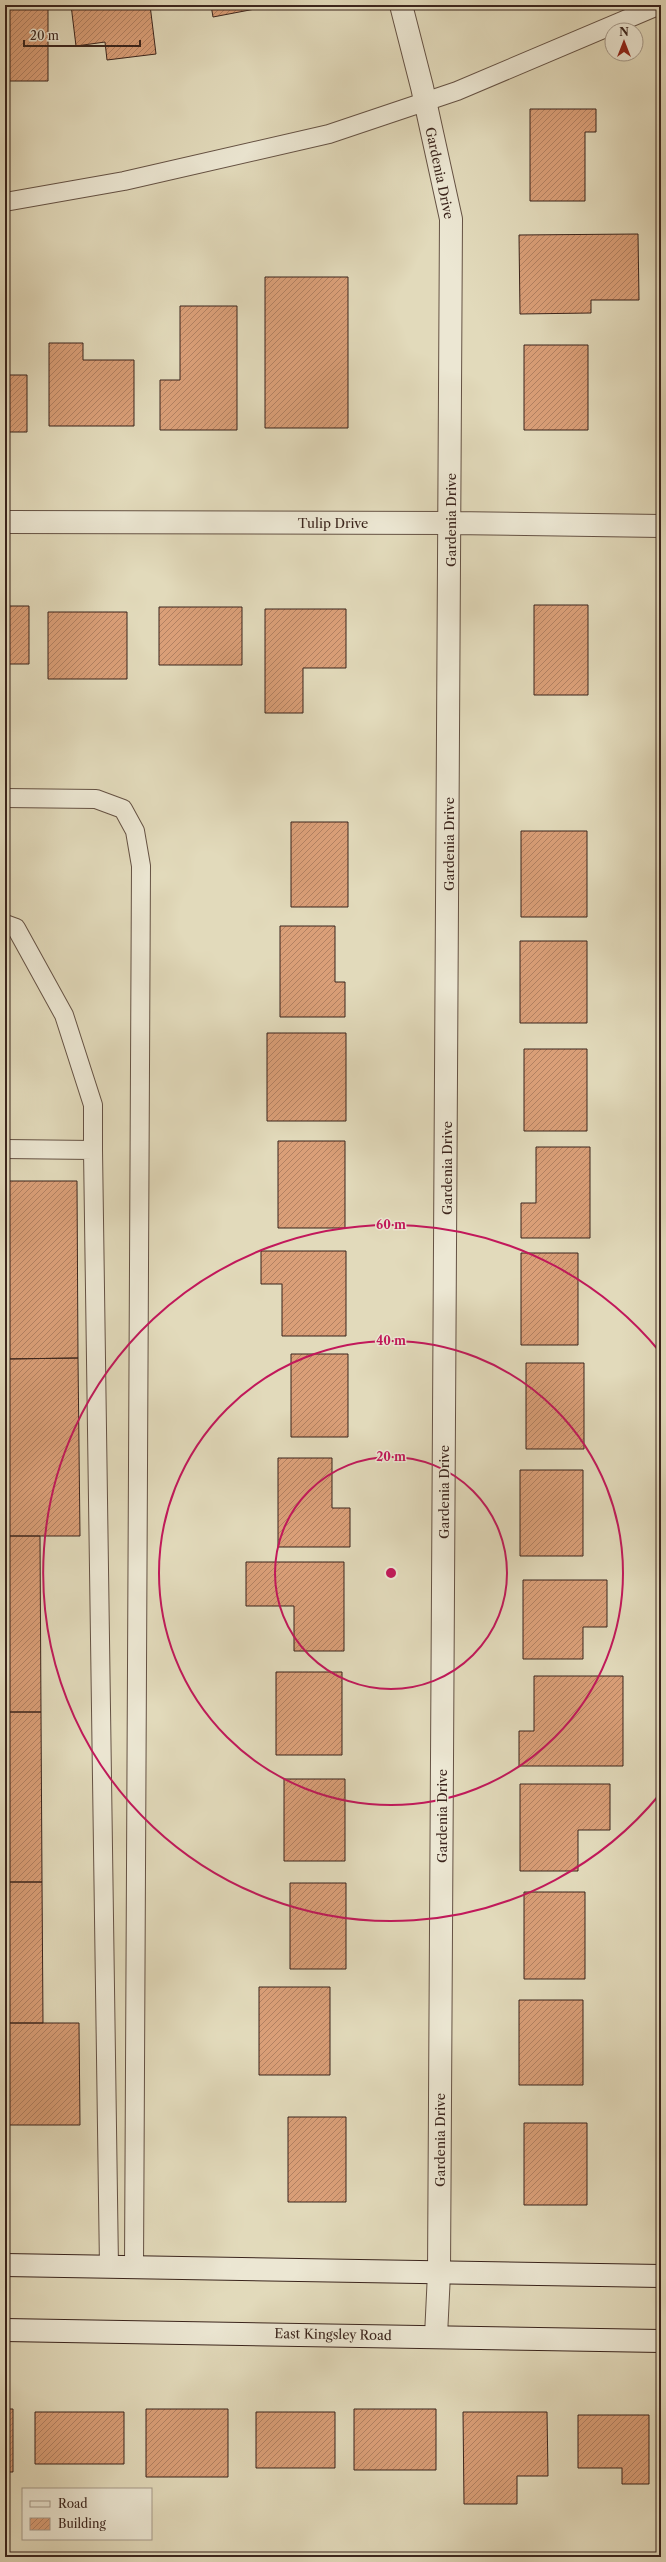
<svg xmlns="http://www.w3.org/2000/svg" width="666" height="2562" font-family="'Libre Caslon Text',serif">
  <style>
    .building { fill: url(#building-hatch); stroke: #3b251d }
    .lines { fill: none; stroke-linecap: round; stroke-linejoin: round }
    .lane-casing { stroke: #655244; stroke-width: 20 }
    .street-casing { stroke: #655244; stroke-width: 24 }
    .secondary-casing { stroke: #3b251d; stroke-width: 24 }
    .lane { stroke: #ece7d3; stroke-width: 18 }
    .street { stroke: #ece7d3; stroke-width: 22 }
    .secondary { stroke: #ece7d3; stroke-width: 22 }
    .ring { fill: none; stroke: #c2185b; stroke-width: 2 }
    .labels { text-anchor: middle; stroke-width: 3; stroke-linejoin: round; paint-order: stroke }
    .street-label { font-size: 13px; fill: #3b251d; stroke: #ece7d3 }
    .centre { fill: #c2185b; stroke: #ece7d3; stroke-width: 2 }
    .ring-label { font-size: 12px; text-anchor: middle; font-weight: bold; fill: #c2185b; stroke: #ece7d3; stroke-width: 3; stroke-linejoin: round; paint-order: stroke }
  </style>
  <defs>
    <pattern id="building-hatch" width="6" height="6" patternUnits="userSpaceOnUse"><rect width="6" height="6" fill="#da9f78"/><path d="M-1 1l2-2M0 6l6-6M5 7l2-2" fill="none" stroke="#b28162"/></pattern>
  </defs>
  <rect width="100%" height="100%" fill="#e2dabb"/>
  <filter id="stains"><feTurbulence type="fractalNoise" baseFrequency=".005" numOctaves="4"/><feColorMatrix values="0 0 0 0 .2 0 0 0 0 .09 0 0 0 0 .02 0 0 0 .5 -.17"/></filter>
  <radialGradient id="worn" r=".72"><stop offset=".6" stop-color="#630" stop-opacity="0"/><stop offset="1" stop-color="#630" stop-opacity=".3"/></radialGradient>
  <!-- building -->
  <path class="building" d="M71 5H150L156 54 107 60 105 42 76 46Z
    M211 5H276L213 17Z
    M5 9H48V81H5Z
    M530 109H596V132H585V201H530Z
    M638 234 639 300H591V313L520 314 519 235Z
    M265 277H348V428H265Z
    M180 306H237V430H160V380H180Z
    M49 343H83V360H134V426H49Z
    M524 345H588V430H524Z
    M5 375H27V432H5Z
    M534 605H588V695H534Z
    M5 606H29V664H5Z
    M159 607H242V665H159Z
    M265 609H346V668H303V713H265Z
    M48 612H127V679H48Z
    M291 822H348V907H291Z
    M521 831H587V917H521Z
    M280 926H335V982H345V1017H280Z
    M520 941H587V1023H520Z
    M267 1033H346V1121H267Z
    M524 1049H587V1131H524Z
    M278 1141H345V1228H278Z
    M536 1147H590V1238H521V1203H536Z
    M5 1181H77L78 1358 5 1359Z
    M261 1251H346V1336H282V1284H261Z
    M521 1253H578V1345H521Z
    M291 1354H348V1437H291Z
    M78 1358 80 1536H5V1359Z
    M526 1363H584V1449H526Z
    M278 1458H332V1508H350V1547H278Z
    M520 1470H583V1556H520Z
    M5 1536H40L41 1712H5Z
    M246 1562H344V1651H294V1606H246Z
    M523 1580H607V1627H583V1659H523Z
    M276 1672H342V1755H276Z
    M534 1676H623V1766H519V1731H534Z
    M5 1712H41L42 1882H5Z
    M284 1779H345V1861H284Z
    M520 1784H610V1830H578V1871H520Z
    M5 1882H42L43 2023H5Z
    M290 1883H346V1969H290Z
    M524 1892H585V1979H524Z
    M259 1987H330V2075H259Z
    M519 2000H583V2085H519Z
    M5 2023H79L80 2125H5Z
    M288 2117H346V2202H288Z
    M524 2123H587V2205H524Z
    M5 2409H13V2472H5Z
    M146 2409H228V2477H146Z
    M354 2409H436V2470H354Z
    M35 2412H124V2464H35Z
    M256 2412H335V2468H256Z
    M463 2412H547L548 2476H517V2504H464Z
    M578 2415H649V2484H622V2468H578Z"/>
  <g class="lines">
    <defs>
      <path id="lane" d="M5 202 124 181 329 134 457 91 660 5
        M5 798 96 799 123 809 135 831 141 866 134 2268
        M5 924 16 928 64 1015 93 1105V1150L5 1149
        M93 1150 109 2267"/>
      <path id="street" d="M401 5 422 87 451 219 439 2273 436 2336
        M5 522 451 523 661 526"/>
      <path id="secondary" d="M5 2265 661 2276
        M5 2330 661 2341"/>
    </defs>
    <!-- lane casing -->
    <use href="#lane" class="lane-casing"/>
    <!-- street casing -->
    <use href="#street" class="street-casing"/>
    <!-- secondary casing -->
    <use href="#secondary" class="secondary-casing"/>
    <!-- lane -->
    <use href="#lane" class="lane"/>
    <!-- street -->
    <use href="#street" class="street"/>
    <!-- secondary -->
    <use href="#secondary" class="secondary"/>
  </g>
  <!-- distance rings -->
  <g class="ring">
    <circle cx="391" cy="1573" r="116"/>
    <circle cx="391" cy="1573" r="232"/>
    <path d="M660 1794A348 348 0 1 1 660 1352"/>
  </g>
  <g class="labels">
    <!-- street labels -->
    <g class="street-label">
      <text transform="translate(440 173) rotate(78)" y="5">Gardenia Drive</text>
      <text transform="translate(451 520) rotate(-90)" y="5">Gardenia Drive</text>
      <text x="333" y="528">Tulip Drive</text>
      <text transform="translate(449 844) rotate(-90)" y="5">Gardenia Drive</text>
      <text transform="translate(447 1168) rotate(-90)" y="5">Gardenia Drive</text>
      <text transform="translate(444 1492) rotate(-90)" y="5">Gardenia Drive</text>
      <text transform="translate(442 1816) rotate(-90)" y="5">Gardenia Drive</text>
      <text transform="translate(440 2140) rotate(-90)" y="5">Gardenia Drive</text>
      <text transform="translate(333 2334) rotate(1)" y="5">East Kingsley Road</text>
    </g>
  </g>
  <circle cx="391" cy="1573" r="6" class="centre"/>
  <g class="ring-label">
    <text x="391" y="1229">60 m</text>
    <text x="391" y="1345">40 m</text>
    <text x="391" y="1461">20 m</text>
  </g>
  <!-- margin -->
  <rect width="666" height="2562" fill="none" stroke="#e2dabb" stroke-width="20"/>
  <rect x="6" y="6" width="654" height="2550" fill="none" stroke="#3b251d" stroke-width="2"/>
  <rect x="10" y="10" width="646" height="2542" fill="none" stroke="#3b251d"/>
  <!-- legend -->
  <rect x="22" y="2488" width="130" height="52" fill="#ece7d3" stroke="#a5998a"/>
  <rect x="30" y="2501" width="20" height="6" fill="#ece7d3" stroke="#a5998a"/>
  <text x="58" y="2508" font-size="12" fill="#3b251d">Road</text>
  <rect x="30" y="2518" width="20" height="12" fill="url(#building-hatch)" stroke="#a5998a"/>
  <text x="58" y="2528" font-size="12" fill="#3b251d">Building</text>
  <!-- north arrow -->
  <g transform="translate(624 42)"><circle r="19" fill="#ece7d3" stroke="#a5998a"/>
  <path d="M0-3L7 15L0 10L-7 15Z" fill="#8f2418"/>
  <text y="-6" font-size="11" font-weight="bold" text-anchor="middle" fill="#3b251d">N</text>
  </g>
  <!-- scale -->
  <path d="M24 40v6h116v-6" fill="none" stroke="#3b251d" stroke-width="2"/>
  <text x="30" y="40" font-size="12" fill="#3b251d" stroke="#ece7d3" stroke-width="3" paint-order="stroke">20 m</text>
  <rect width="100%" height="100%" filter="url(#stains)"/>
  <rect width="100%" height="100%" fill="url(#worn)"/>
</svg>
